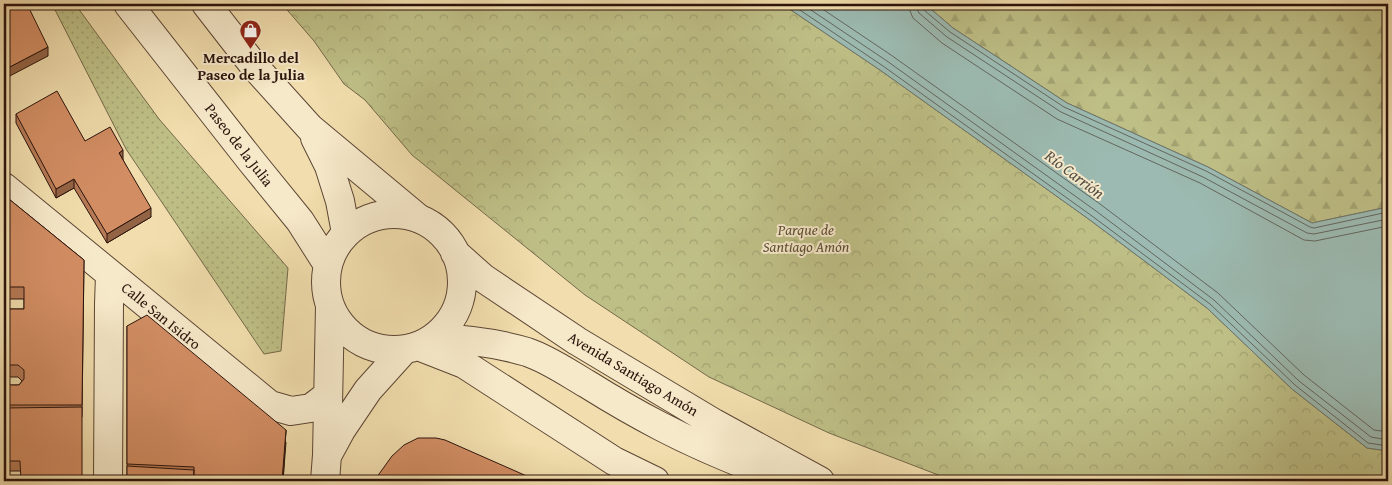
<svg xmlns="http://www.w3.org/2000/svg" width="1392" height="485" font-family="'Gentium Book Plus',serif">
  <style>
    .grass { fill: url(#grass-dots); stroke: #746948 }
    .forest { fill: url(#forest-firs); stroke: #746948 }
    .park { fill: url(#park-crowns); stroke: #746948 }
    .water { fill: #9cbab1; stroke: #6e776f }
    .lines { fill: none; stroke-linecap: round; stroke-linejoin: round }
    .shore { stroke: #63665e; stroke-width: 1 }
    .minor-casing { stroke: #5c4634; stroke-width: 30 }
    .minor { stroke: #f6e9ca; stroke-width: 28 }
    .wall { fill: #b57955; stroke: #2a130b }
    .shaded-wall { fill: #936345; stroke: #2a130b }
    .building { fill: #d28d63; stroke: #2a130b }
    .labels { text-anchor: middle; stroke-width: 4; stroke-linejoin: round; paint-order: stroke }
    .poi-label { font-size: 15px; font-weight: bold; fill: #2a130b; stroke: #f6e9ca }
    .street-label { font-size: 15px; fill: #2a130b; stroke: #f6e9ca }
    .park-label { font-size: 15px; font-style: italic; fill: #5e4f36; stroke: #f6e9ca }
    .water-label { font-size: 16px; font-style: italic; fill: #524d45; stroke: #f6e9ca }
  </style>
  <defs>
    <pattern id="grass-dots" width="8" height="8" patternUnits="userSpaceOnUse" patternTransform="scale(1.25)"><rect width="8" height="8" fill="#bebf86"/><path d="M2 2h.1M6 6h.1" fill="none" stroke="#a3a372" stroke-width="1.8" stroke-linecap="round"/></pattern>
    <pattern id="forest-firs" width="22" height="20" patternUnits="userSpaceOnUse" patternTransform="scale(1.25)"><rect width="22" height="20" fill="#bebf86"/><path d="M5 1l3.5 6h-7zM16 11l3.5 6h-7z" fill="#a3a372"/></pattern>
    <pattern id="park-crowns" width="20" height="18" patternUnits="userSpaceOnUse" patternTransform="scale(1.25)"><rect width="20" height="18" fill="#bebf86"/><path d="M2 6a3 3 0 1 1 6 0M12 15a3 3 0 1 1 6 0" fill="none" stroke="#a3a372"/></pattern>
  </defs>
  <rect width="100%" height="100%" fill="#f1ddad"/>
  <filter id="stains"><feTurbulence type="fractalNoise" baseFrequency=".004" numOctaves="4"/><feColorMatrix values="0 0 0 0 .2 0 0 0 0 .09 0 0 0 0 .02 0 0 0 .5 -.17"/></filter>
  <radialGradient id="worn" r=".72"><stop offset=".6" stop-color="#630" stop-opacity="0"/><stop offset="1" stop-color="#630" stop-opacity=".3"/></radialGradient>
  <!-- grass -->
  <path class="grass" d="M52 4H75L159 119 288 268 281 351 264 354 126 149Z"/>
  <!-- forest -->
  <path class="forest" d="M925 4H1388V207L1312 223 1208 167 1067 103 953 28Z"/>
  <!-- park -->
  <path class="park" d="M282 4H782L880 70 1090 220 1207 308 1292 389 1367 448 1388 451V481H954L829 433 709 377 585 295 412 155 365 100 344 84 314 41Z"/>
  <!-- water -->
  <path class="water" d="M782 4H925L953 28 1067 103 1208 167 1312 223 1388 207V451L1367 448 1292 389 1207 308 1090 220 880 70Z"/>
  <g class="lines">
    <!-- shore -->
    <path class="shore" d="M791 4 883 66 1092 216 1210 304 1295 385 1368 443 1388 446
      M802 4 887 61 1096 211 1214 300 1299 381 1371 437 1388 440
      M815 4 891 55 1100 204 1218 293 1304 375 1374 430 1388 432
      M909 4 910 11 913 18 942 43 1057 119 1200 183 1304 240 1315 241 1388 226
      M916 4 917 9 919 13 947 37 1061 112 1203 177 1307 233 1314 234 1388 219
      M922 4 924 10 950 32 1064 107 1206 171 1310 227 1314 228 1388 212"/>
    <defs>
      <path id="minor" d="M128 4 252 162 300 221 328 265
        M206 4 255 67 310 128 418 218
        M315 138 329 166 340 201 346 233
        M4 187 270 405 291 411 311 408 328 395
        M326 282a68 68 0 1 1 136 0a68 68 0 1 1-136 0Z
        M455 253 483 278 577 341 714 423 820 481
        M433 338C464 339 497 343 527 352 548 359 568 373 587 384 611 399 635 413 660 426 702 448 744 465 788 481
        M418 346 464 364 614 461 655 481
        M328 454 341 430 368 390 404 350
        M108 481 109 304 110 275
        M325 481 327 455 330 306"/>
    </defs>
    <!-- minor casing -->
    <use href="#minor" class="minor-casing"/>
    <!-- minor -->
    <use href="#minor" class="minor"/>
  </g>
  <!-- wall -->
  <path class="wall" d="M16 114 85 141 123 160 151 217 107 243 74 188 56 198 16 123Z
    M4 195 84 260 82 417 20 471H4V385H19L22 381 18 377H4V309H24V299H4Z
    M127 326 286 442 283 481H127Z"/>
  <!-- shaded-wall -->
  <path class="shaded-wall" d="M48 47V56L4 79V70Z
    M123 150V160L119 153Z
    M74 179V188L56 198V189Z
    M151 208V217L107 243V234Z
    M286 430 283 481H282Z"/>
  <!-- building -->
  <path class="building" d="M4 4H27L48 47 4 70Z
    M57 91 85 141 110 127 123 150 119 153 151 208 107 234 74 179 56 189 16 114Z
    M4 195 84 260 82 405H4V385H19L24 379V370L18 365H4V309H24V287H4Z
    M147 315 286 430 282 481H194V467L127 464V326Z
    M82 407V481H21L20 461H4V408Z
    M418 438H436L445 440 538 481H374L392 456 404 445Z
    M127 466 194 470 193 481H127Z"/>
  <!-- icons -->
  <defs>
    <symbol id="shop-pin" viewBox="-11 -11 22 30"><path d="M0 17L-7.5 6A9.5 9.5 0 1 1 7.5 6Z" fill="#8f2418" stroke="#f6e9ca"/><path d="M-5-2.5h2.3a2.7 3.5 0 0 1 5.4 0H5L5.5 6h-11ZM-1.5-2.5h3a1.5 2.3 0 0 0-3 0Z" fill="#fff"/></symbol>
  </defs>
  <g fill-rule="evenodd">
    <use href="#shop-pin" x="238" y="18" width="25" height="34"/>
  </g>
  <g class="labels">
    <!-- poi labels -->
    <g class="poi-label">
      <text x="251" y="63">Mercadillo del<tspan x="251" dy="17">Paseo de la Julia</tspan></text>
    </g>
    <!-- street labels -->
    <g class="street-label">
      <text transform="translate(239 145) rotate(52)" y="5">Paseo de la Julia</text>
      <text transform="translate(161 316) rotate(39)" y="5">Calle San Isidro</text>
      <text transform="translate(633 374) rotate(31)" y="5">Avenida Santiago Amón</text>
    </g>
    <!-- park labels -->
    <g class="park-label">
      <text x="806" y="235">Parque de<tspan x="806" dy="17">Santiago Amón</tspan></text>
    </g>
    <!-- water labels -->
    <g class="water-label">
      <text transform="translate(1075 174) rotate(37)" y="6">Río Carrión</text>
    </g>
  </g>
  <!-- margin -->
  <rect width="1392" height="485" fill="none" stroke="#f1ddad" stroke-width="20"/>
  <rect x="5" y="5" width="1382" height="475" fill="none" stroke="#2a130b" stroke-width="2.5"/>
  <rect x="10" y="10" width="1372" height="465" fill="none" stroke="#2a130b"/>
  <rect width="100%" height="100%" filter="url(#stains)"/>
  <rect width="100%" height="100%" fill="url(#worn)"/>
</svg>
